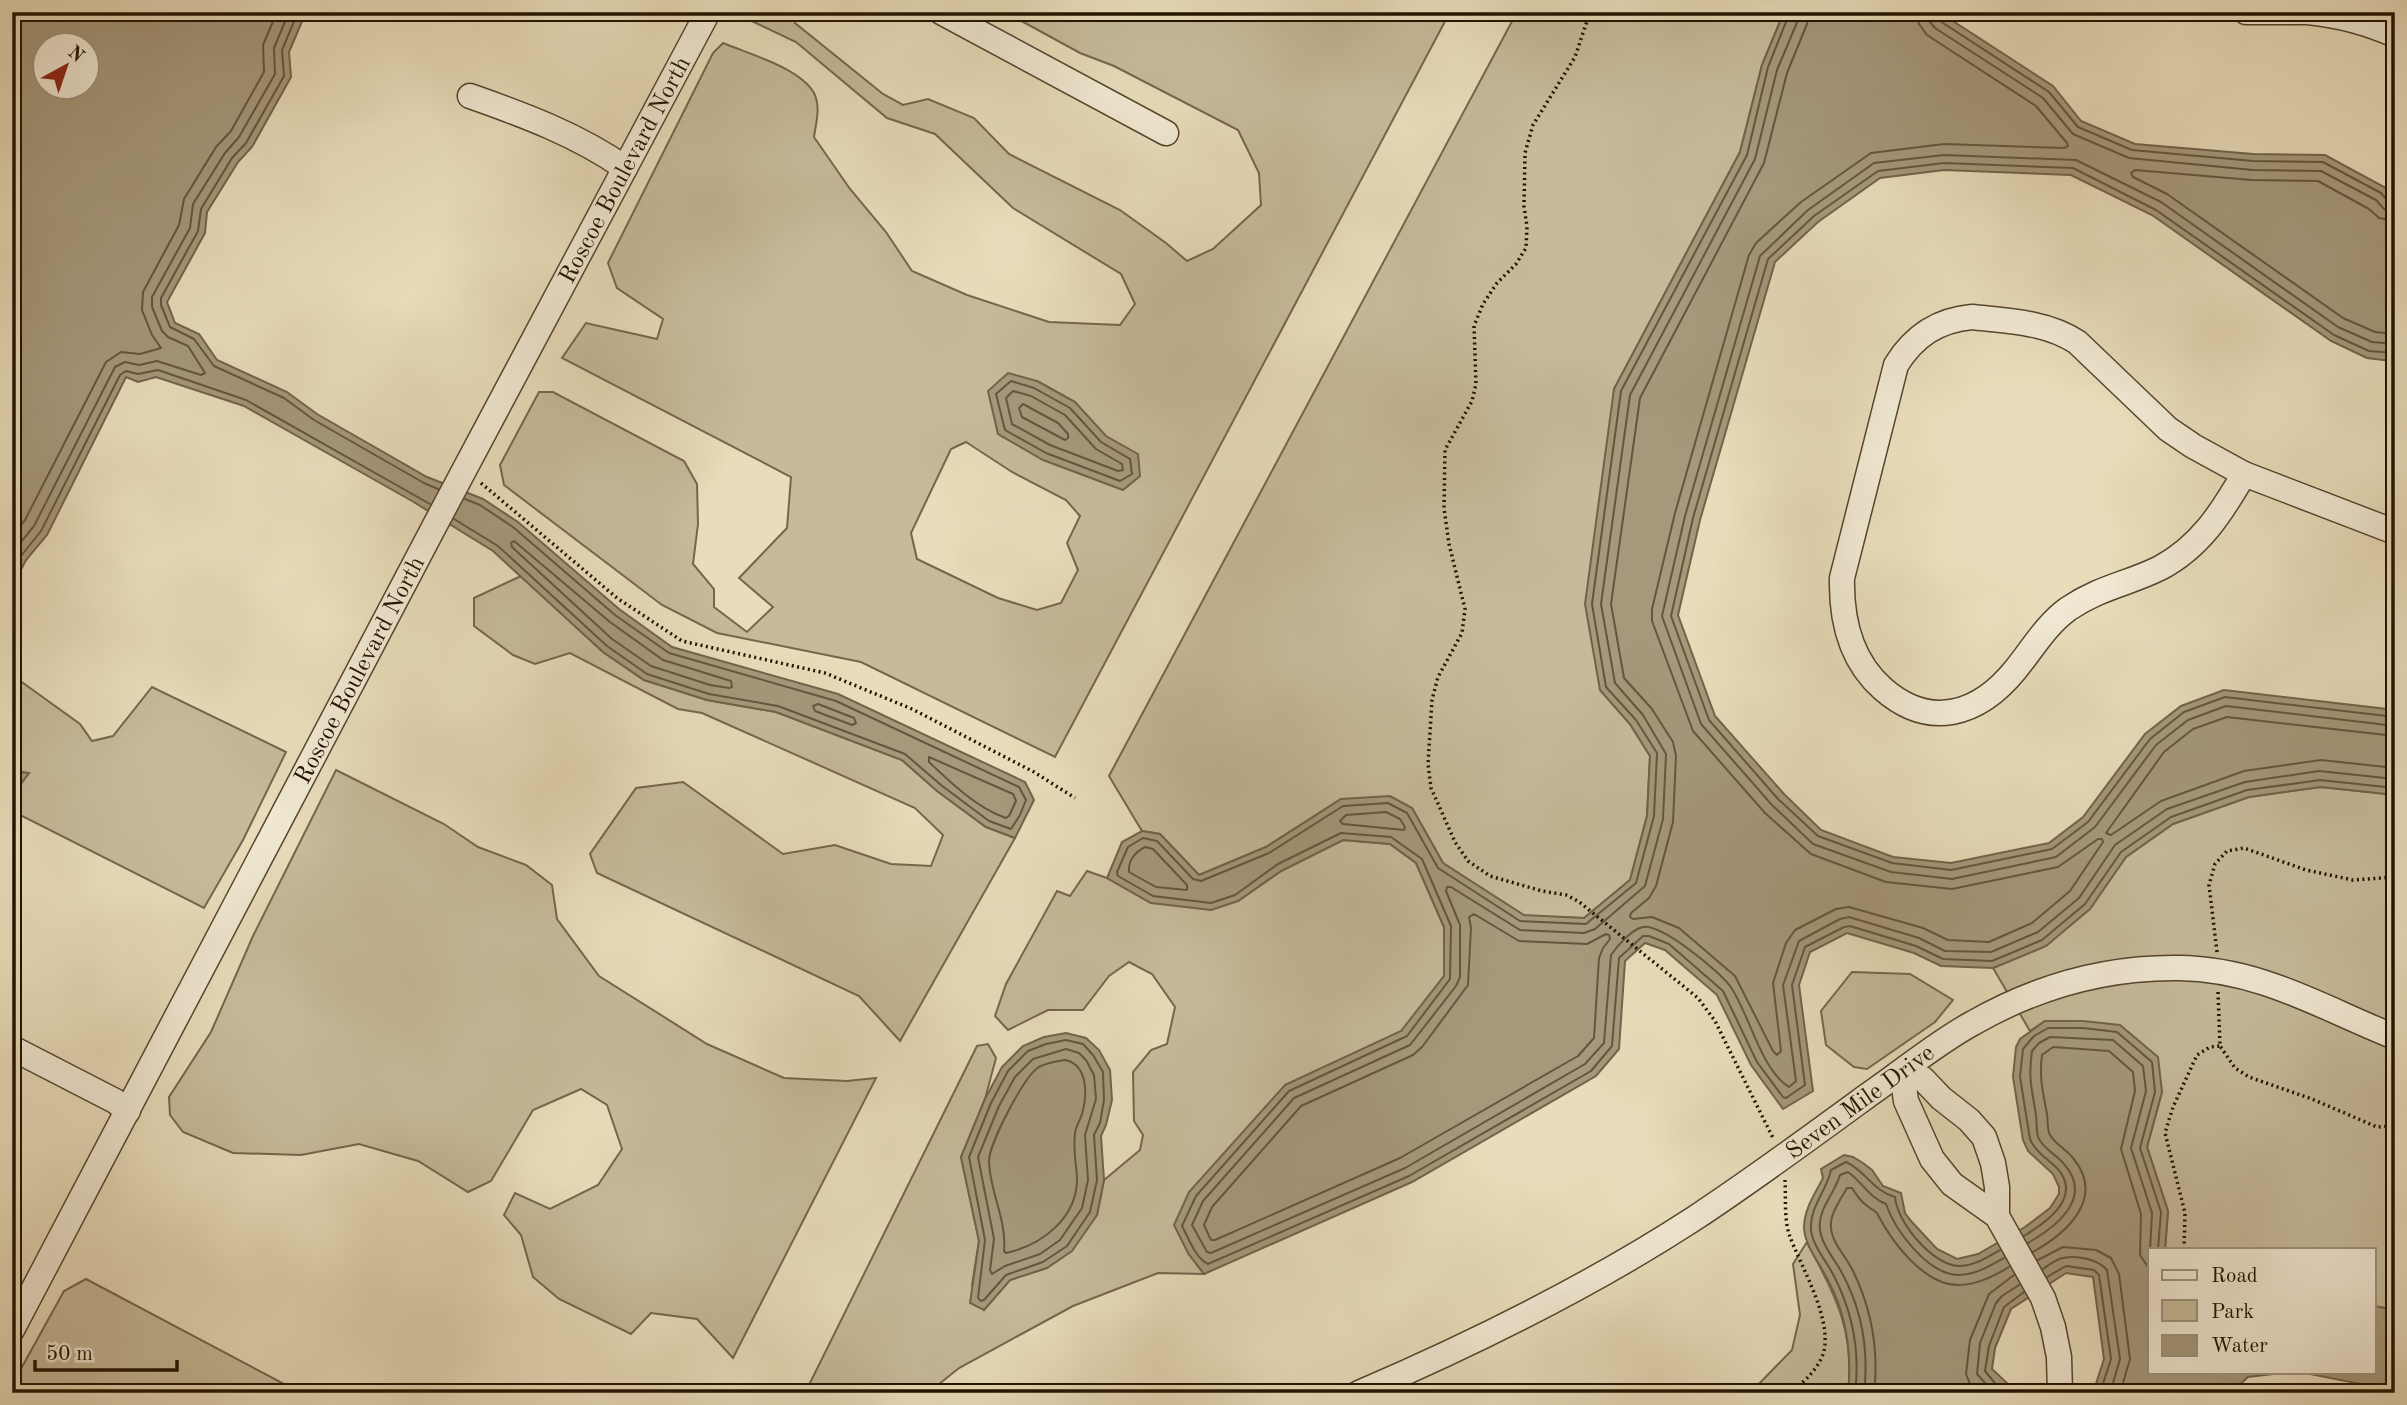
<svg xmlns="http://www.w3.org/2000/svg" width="2407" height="1405" font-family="'Old Standard TT',serif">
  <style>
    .green { fill: #c6ba9a; stroke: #74664d; stroke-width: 2; fill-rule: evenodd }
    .water { fill: #a5987b; stroke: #71634a; stroke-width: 2; fill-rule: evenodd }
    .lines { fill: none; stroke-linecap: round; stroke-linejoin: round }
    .shore { stroke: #64563e; stroke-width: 2 }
    .minor-casing { stroke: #54452e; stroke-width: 27 }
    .path { stroke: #221300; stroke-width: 3.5; stroke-dasharray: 2 3.5; stroke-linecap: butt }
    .minor { stroke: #f0e8d2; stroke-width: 24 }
    .labels { text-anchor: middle; stroke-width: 5; stroke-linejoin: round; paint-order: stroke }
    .street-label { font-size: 24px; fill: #221300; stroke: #f0e8d2 }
  </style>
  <rect width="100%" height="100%" fill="#e8dcba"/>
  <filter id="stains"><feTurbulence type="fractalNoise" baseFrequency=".00286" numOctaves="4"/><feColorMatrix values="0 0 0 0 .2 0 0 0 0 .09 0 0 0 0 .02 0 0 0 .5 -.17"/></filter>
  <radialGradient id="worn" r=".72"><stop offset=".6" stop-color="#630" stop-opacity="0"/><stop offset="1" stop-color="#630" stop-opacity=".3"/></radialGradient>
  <!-- green -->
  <path class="green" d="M738 12H796L795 23 883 94 903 105 928 99 974 118 1009 154 1120 210 1166 243 1187 261 1213 249 1261 205 1259 173 1238 130 1114 66 1080 53 1005 12H1450L1055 757 861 662 717 633 662 605 504 485 500 465 539 392H553L684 461 697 484 698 524 693 564 714 589V607L747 632 773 607 739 578 787 528 791 477 562 358 586 323 657 339 663 319 617 288 608 263 713 53 723 43C749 54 800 68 814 93 821 107 816 123 814 137L850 189 886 232 912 271 967 295 1049 322 1120 325 1135 304 1121 274 1013 208 935 134 887 118 796 42 739 15ZM1037 381 1075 402 1106 437ZM966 442 1012 472 1066 500 1080 516 1067 543 1078 570 1061 603 1037 610 998 598 917 559 911 533 951 449Z
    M1517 12H1784L1762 65 1740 152 1614 389 1600 690 1630 724 1650 756 1647 816 1630 880 1584 918 1524 916 1443 863 1412 808 1341 799 1266 847 1199 875 1160 834 1142 831 1109 776Z
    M521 576 603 652 644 680 707 700 776 712 902 760 937 791 986 827 1015 838 900 1041 859 996 597 873 590 854 636 788 683 782 783 854 835 845 891 864 931 866 943 835 915 808 702 713 678 709 570 653 535 664 513 655 474 626V598Z
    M12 675 80 724 92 741 113 736 152 687 286 752 243 840 204 908 12 811V791L18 788 28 773 12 771Z
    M336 770 444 824 478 847 526 865 552 885 557 919 599 976 707 1044 784 1078 847 1081 876 1078 733 1358 697 1319 651 1313 631 1334 559 1299 533 1277 521 1235 504 1215 515 1193 550 1209 598 1185 622 1149 607 1105 581 1089 533 1110 491 1181 468 1192 418 1161 359 1144 301 1155 233 1153 183 1132 170 1115 169 1097 211 1032 253 936Z
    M2321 787 2395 795V1310L2374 1306V1249H2165L2168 1211 2147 1147 2162 1092 2045 1021 2030 1031 1993 968 2046 946 2090 908 2126 857 2173 824 2249 797Z
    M1343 840 1390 844 1416 863 1444 927V976L1401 1032 1285 1085 1188 1253 1204 1274 1158 1273 1073 1306 959 1368 928 1393H805L977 1046 988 1044 996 1058 985 1099 961 1157 979 1241 972 1285 984 1310 1010 1280 1047 1268 1097 1215 1104 1180 1140 1150 1143 1135 1134 1121 1133 1072 1151 1050 1167 1044 1175 1007 1152 974 1129 962 1109 976 1083 1010H1048L1008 1030 995 1016 1006 984 1057 891 1070 896 1087 871 1107 878 1151 903 1238 901 1281 871Z
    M1852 972 1910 974 1953 1000 1935 1022 1867 1069 1854 1067 1826 1045 1821 1011Z
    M1807 1242C1835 1296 1855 1329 1848 1393H1750L1792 1350 1800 1315 1793 1264Z
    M86 1279 301 1393H12V1385L64 1291Z"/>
  <!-- water -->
  <path class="water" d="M12 12H306L289 52 291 77 252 147 238 162 207 212 205 233 167 302 175 323 199 334 217 360 287 392 317 414 427 477 483 499 518 522 619 609 672 647 838 694 1025 782 1034 800 1015 838 986 827 937 791 902 760 776 712 707 700 644 680 603 652 493 551 412 501 244 406 156 377 138 382 126 377 47 535 26 560 12 587ZM46 46H88V88H46Z
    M1784 12H1939L2053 86 2081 121 2135 144 2253 154 2325 155 2386 188 2395 198V353L2391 361 2367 358 2331 341 2152 215 2071 175 1944 170 1880 178 1818 222 1775 262 1700 520 1678 615 1715 716 1784 794 1821 830 1893 857 1951 863 2049 843 2083 817 2145 734 2181 706 2224 690 2395 710V795L2321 787 2249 797 2173 824 2126 857 2090 909 2046 946 1993 968 1941 966 1914 953 1847 933 1810 952 1799 985 1813 1091 1783 1109 1751 1065 1717 995 1665 950 1645 943 1625 961 1619 1049 1596 1076 1412 1182 1204 1274 1188 1253 1174 1225 1189 1192 1285 1085 1401 1031 1444 976V927L1416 863 1390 844 1343 840 1281 871 1238 901 1211 910 1151 903 1107 878 1122 842 1142 831 1160 834 1199 875 1266 847 1341 799 1390 796 1412 808 1443 863 1524 915 1584 918 1630 880 1647 816 1650 756 1630 724 1600 690 1585 604 1614 389 1740 152 1762 65Z
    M1008 373 1037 381 1075 402 1106 436 1138 454 1140 476 1123 490 1043 460 998 434 988 391Z
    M12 771 29 773 18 788 12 791Z
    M2045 1021H2083L2120 1025 2158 1057 2162 1092 2147 1147 2168 1211 2165 1249H2150V1372H2290L2248 1377 2231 1393H2093L2104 1359 2093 1277 2066 1273 2011 1309 1995 1348 1992 1369 2009 1385 2010 1393H1848C1852 1354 1847 1317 1829 1282 1821 1265 1805 1247 1804 1228 1804 1209 1815 1194 1823 1178L1821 1169 1844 1155 1853 1157 1863 1163 1872 1170 1883 1186 1901 1193 1905 1213 1911 1221 1937 1249 1957 1259 1978 1254 2025 1227 2050 1208 2059 1194V1187L2053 1174 2028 1151 2023 1140 2013 1077 2016 1047 2020 1039Z
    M1066 1033 1086 1038 1099 1050 1110 1070 1112 1100 1106 1125 1101 1136 1104 1180 1097 1215 1072 1251 1047 1268 1010 1280 984 1310 970 1303 979 1241 961 1157 985 1099 1002 1067 1023 1046 1044 1037Z
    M2374 1306 2395 1310V1393L2386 1389 2300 1372H2374Z"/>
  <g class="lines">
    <!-- shore -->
    <path class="shore" d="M298 12 282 50 284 76 246 143 232 158 201 209 198 231 161 298V305L170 327 194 339 214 366 284 398 314 420 424 483 438 489
      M1790 12 1768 67 1747 155 1621 391 1592 604 1606 687 1636 720 1657 753 1654 816 1636 883 1586 924 1520 921 1438 868 1407 813 1388 803 1343 806 1269 853 1201 881 1193 879 1157 841 1143 838 1128 847 1117 872 1118 876 1153 896 1211 903 1235 895 1278 864 1341 833 1391 837 1422 859 1451 926 1450 979 1407 1036 1289 1091 1196 1196 1182 1226C1189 1239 1196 1259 1208 1264L1409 1176 1591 1071 1612 1046 1619 958 1643 936H1649L1669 944 1723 991 1757 1062 1783 1097 1786 1098 1805 1085 1792 985 1805 947 1844 927 1850 926 1916 946 1943 959 1992 961 2042 940 2085 904 2121 852 2171 817 2247 790 2320 780 2395 788
      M1799 12 1798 20 1777 70 1755 159 1630 395 1601 604 1615 683 1643 715 1666 754 1663 819 1645 886 1595 929 1584 933 1520 930 1451 887H1447L1446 891 1460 925V977L1456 986 1410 1045 1294 1098 1203 1201 1192 1225 1207 1252 1211 1253 1405 1168 1585 1064 1604 1043 1611 955C1617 946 1632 929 1643 927 1662 924 1719 971 1730 986 1749 1012 1760 1069 1789 1087L1796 1081 1783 985 1799 941 1840 919 1849 917 1919 938 1945 951 1991 952 2038 932 2079 898 2115 845 2167 809 2245 782 2319 771 2395 779
      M1809 12 1807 24 1787 73 1764 163 1640 398 1611 604 1624 678 1652 709 1673 742 1676 756 1673 822 1656 886 1649 898 1631 913 1630 917 1633 919 1652 917 1679 928 1735 976 1773 1051 1777 1055 1781 1051 1773 983 1786 943 1795 930 1836 909 1849 907 1923 928 1948 940 1989 942 2032 923 2070 891 2103 842 2102 839H2098L2058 867 1952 889 1886 882 1811 854 1765 813 1693 731 1652 621V609L1675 513 1749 255 1756 243 1801 202 1871 153 1944 144 2064 148 2068 146 2067 143 2036 106 1927 35 1919 24 1917 12
      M1928 12 1930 22 1935 28 2043 98 2073 134 2129 158 2253 170 2321 171 2376 200 2384 209 2395 211
      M1937 12 1940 21 2049 92 2078 127 2132 150 2253 161 2323 162 2381 193 2388 201 2395 202
      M2395 221 2379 218 2369 209 2318 181 2252 180 2135 170 2131 173 2133 177 2167 194 2343 318 2375 332 2395 334
      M2395 344 2372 342 2338 327 2161 202 2076 160 1944 155 1874 163 1808 210 1760 256 1685 516 1662 616 1701 724 1772 805 1813 844 1891 872 1952 879 2056 857 2095 827 2156 745 2188 720 2226 706 2395 726
      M2395 353 2369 351 2334 335 2156 210 2073 168 1944 163 1878 171 1814 216 1768 259 1693 518 1671 616 1709 720 1778 799 1818 836 1892 863 1951 870 2052 849 2088 822 2150 739 2184 712 2225 697 2395 717
      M1011 381 1034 388 1070 408 1101 442 1130 459 1132 474 1120 481 1046 453 1005 430 996 394Z
      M1013 391 1031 396 1065 415 1096 449 1122 464 1123 470 1118 471 1050 445 1012 424 1006 398Z
      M1023 404 1058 423 1068 434V438L1065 440 1022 417 1019 408Z
      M454 519 498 546 607 646 647 674 709 694 778 706 905 754 941 785 989 821 1011 829 1020 815 1026 800 1019 787 836 701 669 653 615 615 513 527 480 505 465 499
      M12 536 25 520 106 362 121 352 140 354 161 348 152 335 142 310 143 292 179 225 184 199 216 147 231 131 264 72 263 45 277 12
      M514 541 610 622 663 660 731 681 732 687 729 688 710 685 651 666 612 639 512 547 511 543Z
      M12 553 34 526 115 367 125 362 139 365 157 361 201 375 205 373 188 346 168 337 162 331 152 307V297L190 228 193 204 225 153 239 137 275 74 274 48 289 12
      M12 572 21 556 41 531 120 375 126 371 138 374 158 370 246 400 430 504
      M818 704 854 718 856 723 852 725 815 711 813 706Z
      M2395 736 2227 717 2193 729 2164 752 2106 833 2111 835 2161 801 2244 771 2321 760 2395 768
      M929 757 1013 794 1016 801 1009 816 1006 818C977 808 951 783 929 762Z
      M1386 812 1400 819 1405 827 1404 830 1343 824 1340 821 1346 815Z
      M1145 847 1153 849 1187 885V890L1156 887 1129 872C1128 861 1135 852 1145 847Z
      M1474 914 1519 941 1587 944 1606 934 1609 935 1610 939 1603 948 1599 958 1594 1038 1578 1056 1400 1158 1215 1240H1211L1204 1225 1212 1207 1301 1106 1413 1055 1422 1047 1468 985 1471 928 1469 917Z
      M1066 1040 1083 1044 1093 1055 1103 1072 1104 1100 1100 1123 1094 1135 1097 1180 1090 1212 1067 1246 1043 1262 1006 1275 984 1300 981 1301 978 1298 985 1240 969 1157 991 1103 1008 1071 1028 1051 1046 1044Z
      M1066 1049 1079 1053 1086 1060 1094 1075 1096 1099 1085 1135 1088 1180 1082 1208 1060 1240 1040 1254 1005 1266 992 1274 990 1270 994 1239 978 1157 999 1106 1015 1077 1033 1059Z
      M1065 1060C1089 1065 1087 1096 1082 1114 1080 1121 1075 1127 1075 1134 1073 1149 1076 1163 1077 1177 1078 1218 1042 1245 1006 1253L1004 1251C1007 1220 989 1189 989 1161 989 1144 1024 1076 1039 1067 1047 1063 1057 1061 1065 1060Z
      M2024 1236C2047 1222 2084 1196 2056 1167 2046 1158 2035 1151 2030 1139L2020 1077 2023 1049 2034 1036 2048 1028H2083L2117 1032 2152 1062 2155 1092 2140 1148 2161 1212 2158 1249
      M2028 1243C2056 1227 2094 1198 2064 1164 2057 1155 2042 1148 2038 1137 2036 1130 2037 1122 2036 1115 2032 1089 2028 1079 2032 1051L2039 1043 2050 1037 2113 1040 2143 1066 2146 1091 2131 1148 2152 1213 2150 1251
      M2033 1252C2067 1233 2106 1198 2073 1158 2067 1150 2056 1145 2050 1135 2047 1130 2048 1121 2047 1114 2043 1092 2039 1079 2042 1055L2053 1047 2109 1051 2133 1072 2135 1091 2121 1149 2141 1214 2140 1255 2150 1270
      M2038 1260 2063 1247 2096 1250 2111 1258 2119 1274 2130 1359 2120 1393
      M2043 1269C2049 1265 2056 1259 2063 1258 2076 1255 2098 1259 2107 1270L2120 1359 2110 1393
      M2047 1277 2066 1266 2094 1270 2099 1275 2111 1359 2100 1393
      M1855 1393C1860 1353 1853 1314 1835 1278 1828 1263 1813 1247 1811 1230 1809 1208 1827 1190 1831 1170L1846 1162C1866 1171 1873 1191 1895 1197 1897 1222 1932 1265 1959 1266 1974 1266 1988 1257 2000 1250
      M1864 1393C1869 1351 1862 1310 1842 1273 1835 1260 1822 1245 1820 1230 1817 1210 1835 1193 1840 1175L1848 1172C1862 1182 1869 1197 1886 1204 1895 1230 1927 1274 1958 1275 1975 1275 1990 1266 2004 1258
      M1874 1393C1879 1350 1872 1310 1853 1271 1847 1258 1832 1243 1831 1228 1829 1215 1841 1199 1847 1188H1852C1856 1194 1860 1201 1866 1205 1870 1209 1876 1210 1878 1215 1892 1242 1924 1285 1958 1285 1977 1285 1994 1276 2009 1267
      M1978 1393 1970 1384 1966 1374 1970 1340 1989 1294 2014 1275
      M1994 1393 1977 1374 1980 1343 1996 1303 2002 1296 2019 1285
      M2003 1393 1985 1371 1989 1346 2004 1307 2024 1292"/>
    <defs>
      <g id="minor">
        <path d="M941 12 1166 133"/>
        <path d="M2246 12H2302"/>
        <path d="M2307 12C2339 15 2366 22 2395 35"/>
        <path d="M470 96C524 115 578 135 625 168"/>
        <path d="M1972 317C2009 321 2046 322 2077 342L2168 429 2193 446 2244 474C2222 512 2200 547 2160 568 2128 584 2100 587 2068 609 2046 625 2033 648 2016 669 1979 715 1930 730 1883 689 1850 660 1841 620 1842 578L1896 365C1914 336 1938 320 1972 317Z"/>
        <path d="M2244 474 2395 532"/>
        <path d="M12 1048 115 1101 128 1111"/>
        <path d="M1997 1216V1187L1993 1163 1984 1137 1969 1120 1941 1098 1923 1079 1902 1072 1906 1101 1932 1159 1952 1184 1997 1216 2043 1298 2053 1327 2059 1357 2060 1393"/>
        <path id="s1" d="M12 1330 435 525 708 12"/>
        <path id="s2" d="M1359 1393C1475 1343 1589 1287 1695 1218 1754 1179 1811 1137 1867 1096 1902 1072 1936 1043 1973 1023 2036 987 2106 967 2179 968 2261 969 2322 1008 2395 1037"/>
      </g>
    </defs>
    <!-- minor casing -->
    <use href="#minor" class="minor-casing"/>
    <!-- path -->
    <path class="path" d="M1590 12 1575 57 1533 125 1525 153 1524 206 1527 227 1526 248 1516 264 1497 283 1483 304 1474 326 1476 384 1472 401 1445 450 1444 508 1449 544 1465 609 1462 633 1438 677 1432 700 1428 764 1431 788 1455 842 1468 861 1490 876 1542 891 1566 895 1578 901 1698 998 1715 1021 1774 1140
      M481 483 617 598 682 641 825 673 912 709 1034 772 1075 798
      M2217 952 2209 885 2215 864 2227 851 2244 848 2306 870 2353 880 2395 877
      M2218 992 2220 1046 2235 1068 2249 1077 2312 1099 2377 1127 2395 1126
      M1785 1180C1786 1197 1784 1218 1789 1234 1800 1266 1839 1328 1820 1361 1813 1374 1801 1384 1791 1393
      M2184 1249 2185 1213 2165 1133 2173 1107 2197 1055 2210 1047 2220 1046"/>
    <!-- minor -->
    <use href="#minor" class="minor"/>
  </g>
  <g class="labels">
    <!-- street labels -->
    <g class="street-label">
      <text dy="8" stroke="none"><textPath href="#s1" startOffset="1312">Roscoe Boulevard North</textPath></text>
      <text dy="8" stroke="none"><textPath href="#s1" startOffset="746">Roscoe Boulevard North</textPath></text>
      <text dy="8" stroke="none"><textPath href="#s2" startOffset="581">Seven Mile Drive</textPath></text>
    </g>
  </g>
  <!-- margin -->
  <rect width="2407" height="1405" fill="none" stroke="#e8dcba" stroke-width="42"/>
  <rect x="14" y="14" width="2379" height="1377" fill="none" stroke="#221300" stroke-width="3.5"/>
  <rect x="21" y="21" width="2365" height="1363" fill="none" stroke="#221300" stroke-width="2"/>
  <!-- legend -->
  <rect x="2148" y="1248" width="228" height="126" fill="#f0e8d2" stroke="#9e937e" stroke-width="2"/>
  <rect x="2162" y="1270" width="35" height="10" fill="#f0e8d2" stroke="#9e937e" stroke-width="2"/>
  <text x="2211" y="1282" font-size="21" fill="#221300">Road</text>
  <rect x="2162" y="1300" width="35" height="21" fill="#c6ba9a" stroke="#9e937e" stroke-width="2"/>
  <text x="2211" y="1318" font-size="21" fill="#221300">Park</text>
  <rect x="2162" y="1335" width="35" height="21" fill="#a5987b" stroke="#9e937e" stroke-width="2"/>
  <text x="2211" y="1352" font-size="21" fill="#221300">Water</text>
  <!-- north arrow -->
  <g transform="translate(66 66) rotate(40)"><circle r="33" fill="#f0e8d2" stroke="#9e937e" stroke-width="2"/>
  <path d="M0-5L12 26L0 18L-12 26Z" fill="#8f2418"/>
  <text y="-10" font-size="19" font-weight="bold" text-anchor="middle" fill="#221300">N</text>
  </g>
  <!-- scale -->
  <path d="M35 1360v10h142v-10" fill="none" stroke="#221300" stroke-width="3.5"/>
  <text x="46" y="1360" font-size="21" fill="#221300" stroke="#f0e8d2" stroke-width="5" paint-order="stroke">50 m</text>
  <rect width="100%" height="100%" filter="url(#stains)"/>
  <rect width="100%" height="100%" fill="url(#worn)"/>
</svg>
